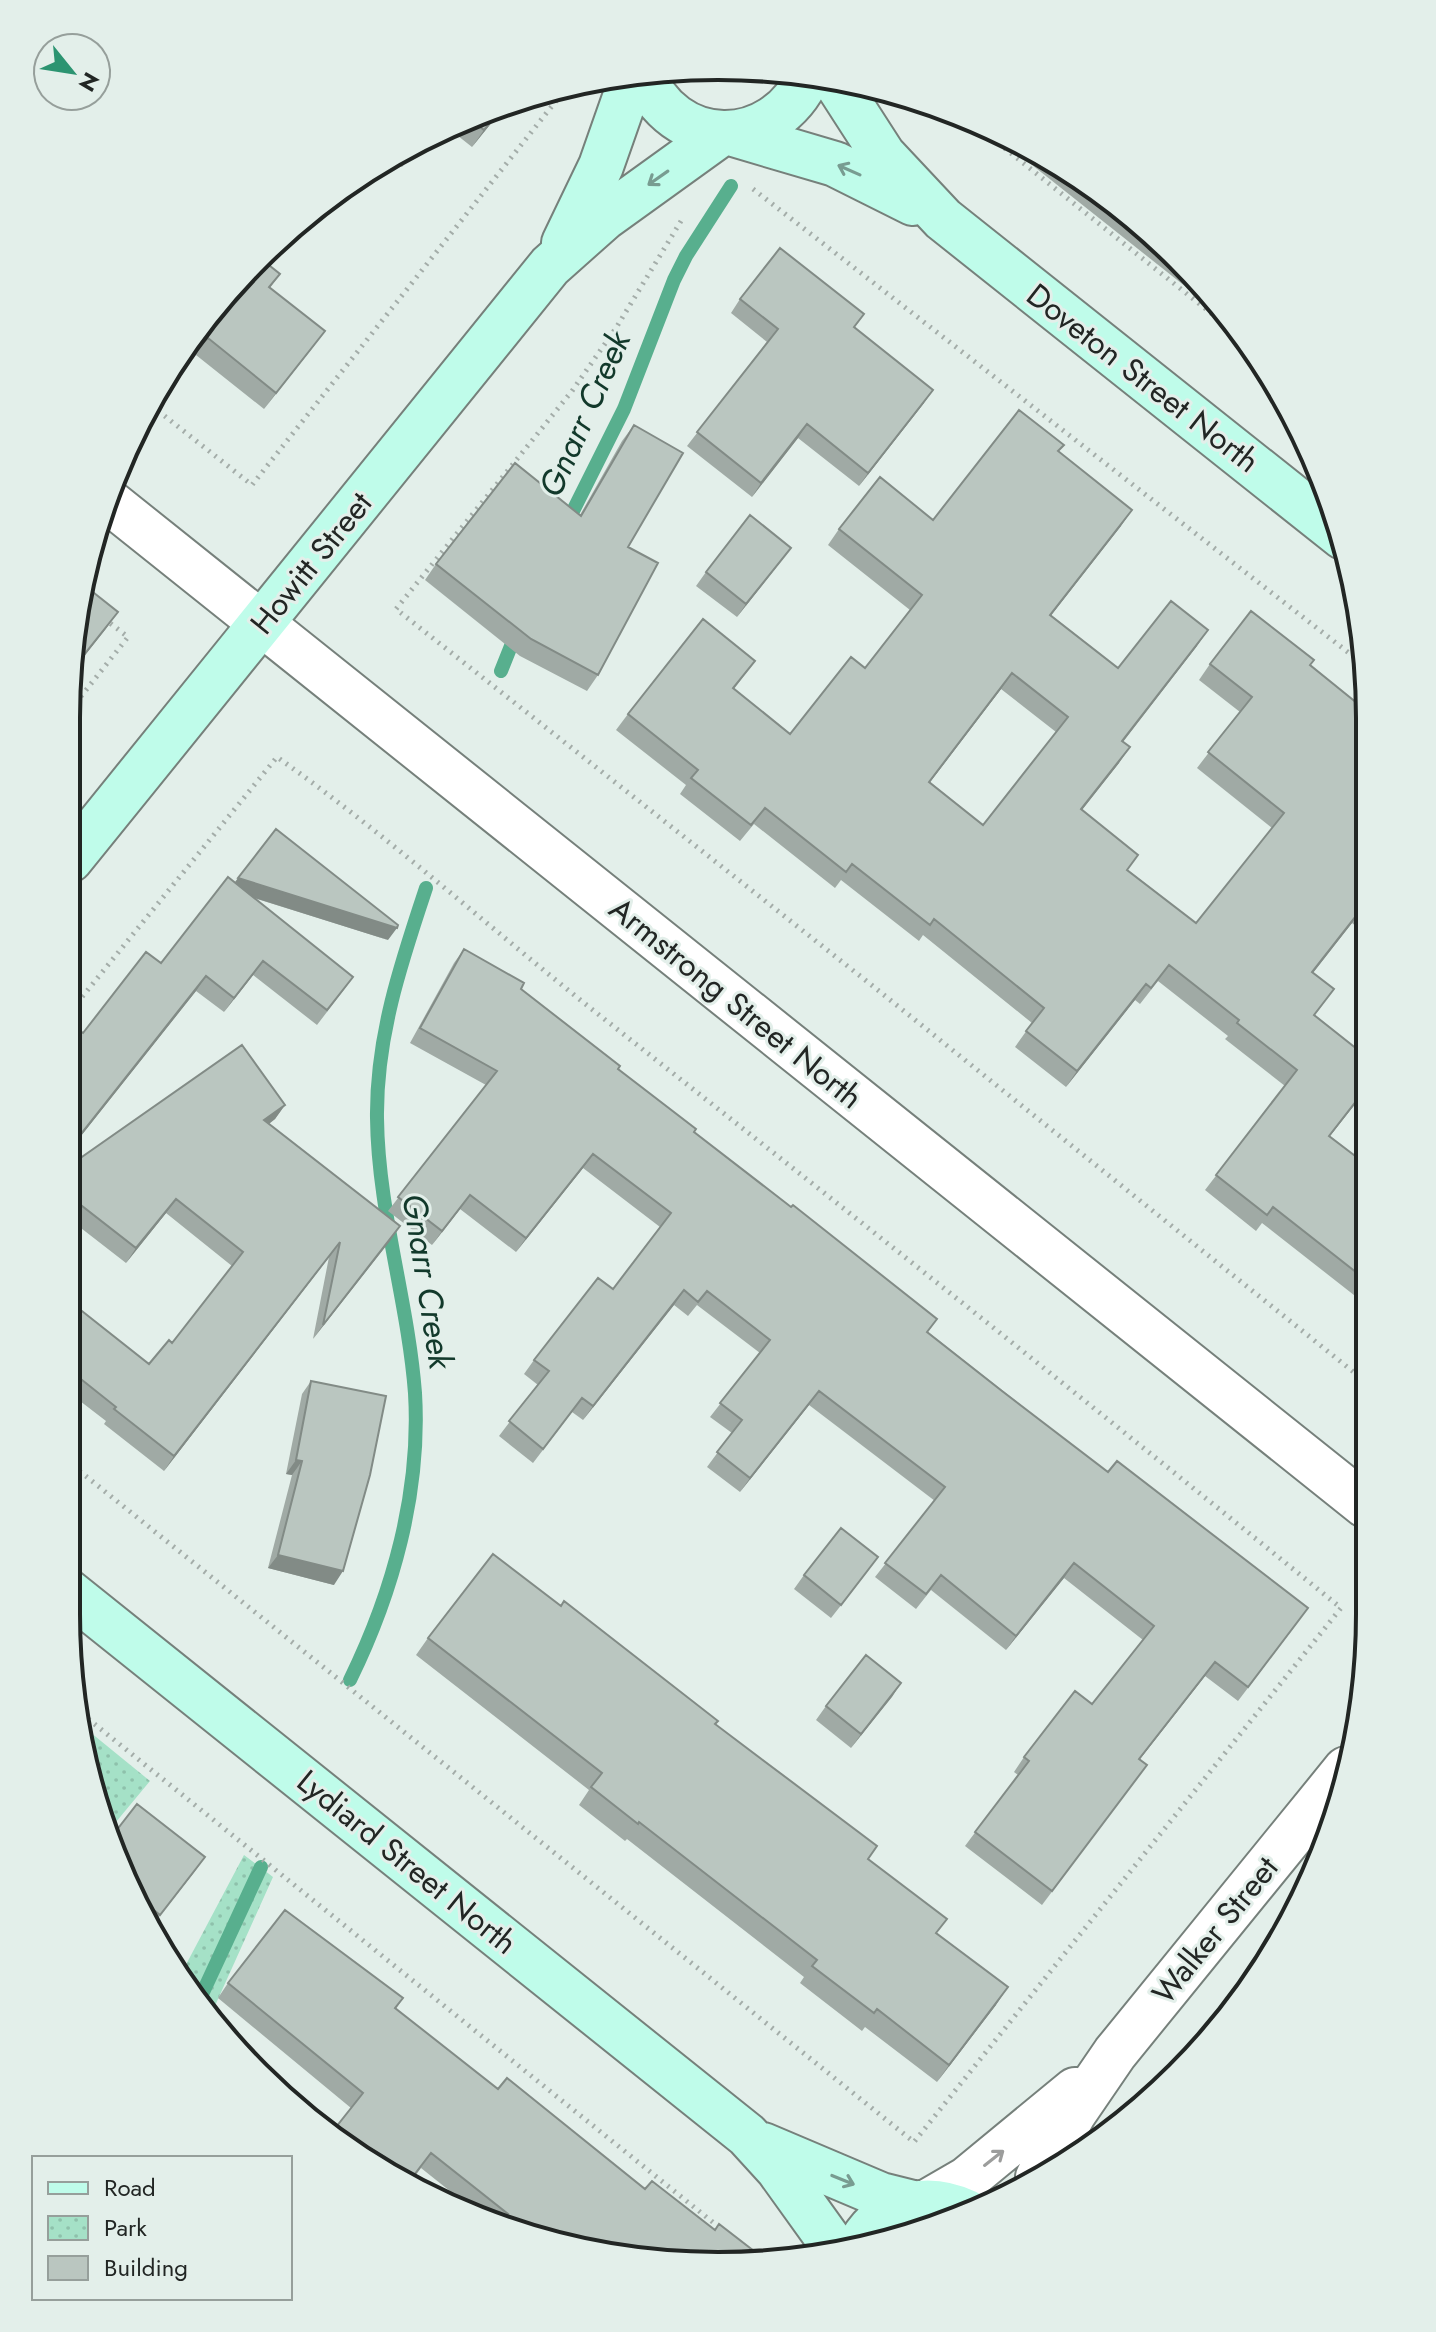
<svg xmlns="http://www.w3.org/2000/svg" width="1436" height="2332" font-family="Jost,sans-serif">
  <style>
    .park { fill: url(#park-dots) }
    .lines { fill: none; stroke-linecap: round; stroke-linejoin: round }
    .stream { stroke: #58af8e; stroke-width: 14 }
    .street-casing { stroke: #76807b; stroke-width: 48 }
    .secondary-casing { stroke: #76807b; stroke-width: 48 }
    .path { stroke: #a4ada9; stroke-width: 5; stroke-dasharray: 2 6; stroke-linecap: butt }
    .street { stroke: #fff; stroke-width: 44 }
    .secondary { stroke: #bffcea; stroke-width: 44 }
    .wall { fill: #a0aaa5; fill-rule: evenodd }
    .shaded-wall { fill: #828b86 }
    .building { fill: #bac6c0; stroke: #828b86; stroke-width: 2; fill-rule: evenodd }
    .oneway { stroke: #789c91 }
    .oneway2 { stroke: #9c9d9c }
    .labels { text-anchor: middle; stroke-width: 6; stroke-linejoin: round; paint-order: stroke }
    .street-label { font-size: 32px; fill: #222624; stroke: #e3efea }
    .water-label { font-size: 34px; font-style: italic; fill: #12392b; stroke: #e3efea }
    .rim { fill: none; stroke: #222624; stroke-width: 4 }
  </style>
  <defs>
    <pattern id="park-dots" width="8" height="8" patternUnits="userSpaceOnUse" patternTransform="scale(2)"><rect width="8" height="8" fill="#a5e1c7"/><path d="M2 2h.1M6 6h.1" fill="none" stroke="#8ec1ab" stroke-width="1.8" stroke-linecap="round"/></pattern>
  </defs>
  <rect width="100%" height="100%" fill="#e3efea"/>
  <!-- park -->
  <path class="park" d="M85 1728 150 1781 106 1834 100 1823Z
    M244 1855 273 1877 209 2019 200 2011 181 1974Z"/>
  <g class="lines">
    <!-- stream -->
    <path class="stream" d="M566 525 624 409 674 280 686 256 731 186
      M501 671 517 631
      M350 1680C393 1592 421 1492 415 1393 408 1301 378 1211 377 1118 376 1037 401 963 426 888
      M197 2005 261 1867"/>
    <defs>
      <path id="street" d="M107 500 1365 1505
        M1038 2177 1074 2113 1115 2053 1346 1769
        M929 2201 967 2179 1075 2090"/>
      <path id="secondary" d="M642 71C672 153 774 153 809 75
        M834 79 883 155 943 219 1343 537
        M730 133 835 164 913 203
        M564 243 601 166 634 72
        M70 860 550 266 604 218 722 133
        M66 1590 747 2135 778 2169 834 2247
        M763 2145 881 2195 913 2203
        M861 2242C885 2203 926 2193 967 2212"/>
    </defs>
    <!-- street casing -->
    <use href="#street" class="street-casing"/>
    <!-- secondary casing -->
    <use href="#secondary" class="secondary-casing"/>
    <!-- path -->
    <path class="path" d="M967 118 1247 342
      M753 189 1367 667
      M681 221 616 328 572 391 396 609 874 987 1366 1382
      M152 406 252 485 567 87
      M71 709 128 637 106 620
      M67 1461 914 2142 1341 1608C1097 1409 850 1213 603 1018 494 932 391 838 277 757L69 1013
      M82 1714 720 2228"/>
    <!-- street -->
    <use href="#street" class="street"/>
    <!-- secondary -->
    <use href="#secondary" class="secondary"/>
  </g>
  <!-- wall -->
  <path class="wall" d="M509 101 472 147 448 128Z
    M979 123 1006 133 1115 200 1208 288 1234 325Z
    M424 139 402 167 388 156 392 154Z
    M280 274 270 288 325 331 264 409 196 355 193 359 183 351 200 321Z
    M740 299 864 314 855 327 924 403 859 486 798 438 752 497 687 446 767 342 731 313Z
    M634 425 628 547 598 675 587 691 520 656 425 580 436 564 580 515 622 441Z
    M1059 452 1121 526 1051 615 1118 668 1197 646 1123 742 1119 763 1082 810 1128 870 1196 923 1272 828 1197 768 1240 712 1199 680 1210 664 1310 665 1368 712V936L1352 923 1313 973 1334 989 1315 1015 1367 1057V1089L1330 1136 1367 1165 1366 1314 1355 1305 1359 1299 1262 1223 1256 1231 1205 1190 1285 1086 1225 1039 1228 1036 1158 981 1140 1004 1135 1000 1066 1087 1015 1047 1032 1023 923 935 919 941 841 880 835 888 754 824 740 841 680 794 686 785 616 730 628 714 755 661 734 689 790 734 865 668 910 610 828 545 839 529 933 520ZM1001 689 1056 732 983 825 930 782Z
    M781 561 737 617 696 586 706 572Z
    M234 883 388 940 254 898 353 977 343 991 317 1025 253 975 224 1012 196 991 69 1151V1023L83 1033 161 963Z
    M464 949 521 989 694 1132 937 1319 928 1332 1298 1622 1238 1701 1205 1676 1140 1759 1147 1765 1042 1905 965 1846 1018 1775 1014 1772 1024 1757 1092 1704 1143 1640 1064 1578 1006 1650 931 1590 916 1609 875 1577 935 1501 809 1405 740 1492 707 1467 732 1433 710 1417 760 1353 697 1305 688 1316 674 1305 583 1420 572 1412 533 1463 499 1436 538 1385 524 1374 534 1360 613 1289 660 1227 583 1168 516 1252 460 1209 432 1245 388 1211 486 1085 410 1043 454 963Z
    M285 1105 275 1119 269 1124 400 1226 313 1339 329 1257 164 1471 104 1424 106 1421 67 1391 68 1300 149 1364 172 1343 232 1266 166 1213 126 1263 68 1218 69 1166Z
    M311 1381 334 1585 268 1568 292 1475 286 1474 302 1394Z
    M868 1571 831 1618 794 1589 804 1575Z
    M428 1638 715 1724 877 1846 868 1859 937 1933 996 2005 937 2082 865 2027 862 2031 800 1983 804 1977 627 1839 625 1841 579 1805 589 1790 416 1655Z
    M901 1683 851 1748 816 1720 826 1706Z
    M109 1840 195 1871 154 1923Z
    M228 1983 403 1998 396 2009 718 2266 509 2232 485 2219 421 2168 412 2180 329 2136 351 2108 218 1998Z"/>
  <!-- shaded-wall -->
  <path class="shaded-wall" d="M507 101H509L472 147 484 130Z
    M424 139 402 167 422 140Z
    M325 331 313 347 264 409 276 393Z
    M933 390 924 403 859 486 868 473Z
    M807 424 798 438 752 497 761 483Z
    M1132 510 1121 526 1039 631 1050 615Z
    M791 548 781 561 737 617 746 604Z
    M118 612 105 630 71 673V671Z
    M1208 630 1197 646 1111 757 1122 741Z
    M1012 673 1001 689 918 798 929 782Z
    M1130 747 1119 763 1070 825 1081 809Z
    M238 878 397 928 388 940 229 890Z
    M1363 907 1352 923 1301 988 1312 972Z
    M263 961 253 975 224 1012 234 998Z
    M206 976 196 991 69 1151V1149Z
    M1146 984 1135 1000 1066 1087 1077 1071Z
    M1367 1087V1089L1318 1151 1329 1136Z
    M285 1105 275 1119 254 1135 264 1120Z
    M593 1154 583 1168 516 1252 526 1238Z
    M470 1195 460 1209 432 1245 442 1231Z
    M176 1199 166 1213 126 1263 136 1248Z
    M400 1226 390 1241 313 1339 323 1325Z
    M340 1242 329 1257 164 1471 174 1456Z
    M684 1290 674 1305 583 1420 593 1406Z
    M819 1391 809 1405 740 1492 750 1478Z
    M296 1460 302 1461 292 1475 286 1474Z
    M278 1555 343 1571 334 1585 268 1568Z
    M1074 1563 1064 1578 1006 1650 1016 1636Z
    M1215 1662 1205 1676 1129 1773 1139 1759Z
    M901 1683 892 1697 851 1748 861 1734Z
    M205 1857 195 1871 154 1923 160 1915Z
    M1008 1987 996 2005 937 2082 949 2065Z"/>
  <!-- building -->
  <path class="building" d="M507 101 484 130 469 118Z
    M422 140 413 150 408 146Z
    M780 248 864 314 854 327 933 390 868 473 807 424 761 483 697 432 778 329 740 299Z
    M260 258 280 274 269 287 325 331 276 393 208 338 204 342 193 334 200 321Z
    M1019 410 1064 445 1058 451 1132 510 1050 615 1118 668 1171 601 1208 630 1122 741 1130 747 1081 809 1138 855 1127 870 1196 923 1284 813 1208 752 1252 697 1210 664 1251 611 1314 660 1310 665 1368 712V911L1363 907 1312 972 1334 989 1314 1015 1367 1057V1087L1329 1136 1367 1165 1366 1280 1273 1207 1267 1215 1216 1175 1297 1070 1237 1023 1239 1020 1169 965 1151 988 1146 984 1077 1071 1026 1031 1044 1008 934 919 930 925 852 864 846 872 765 808 751 825 691 778 698 770 628 714 703 619 755 661 733 688 790 734 851 657 865 668 922 595 839 529 880 477 933 520ZM1012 673 1068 717 983 825 929 782Z
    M634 425 683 453 628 547 658 563 598 675 531 639 436 564 515 463 581 516Z
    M750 515 791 548 746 604 706 572Z
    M84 585 118 612 71 671 72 633Z
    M276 829 398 925 397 928 238 878Z
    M228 877 353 977 327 1010 263 961 234 998 206 976 69 1149V1023L83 1033 146 952 161 963Z
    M464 949 524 983 521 989 620 1066 618 1069 696 1129 694 1132 791 1207 793 1205 937 1319 927 1332 1002 1391 1108 1472 1117 1461 1308 1608 1248 1687 1215 1662 1139 1759 1147 1765 1052 1891 975 1832 1029 1761 1024 1757 1075 1691 1092 1704 1154 1626 1074 1563 1016 1636 941 1575 926 1594 885 1563 945 1487 819 1391 750 1478 717 1452 742 1420 720 1403 770 1340 707 1291 698 1302 684 1290 593 1406 582 1398 543 1449 509 1421 549 1371 534 1360 598 1278 613 1289 671 1213 593 1154 526 1238 470 1195 442 1231 398 1197 497 1071 420 1028Z
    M242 1045 285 1105 264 1120 400 1226 323 1325 340 1242 174 1456 114 1409 116 1407 67 1368 68 1300 149 1364 169 1340 172 1343 243 1252 176 1199 136 1248 73 1199 68 1205 69 1166Z
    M311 1381 386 1396 370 1475 343 1571 278 1555 302 1461 296 1460Z
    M841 1528 878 1557 841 1605 804 1575Z
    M493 1554 561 1606 564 1601 718 1721 715 1724 877 1846 868 1859 947 1919 936 1933 1008 1987 949 2065 877 2009 874 2013 812 1966 817 1960 639 1822 638 1824 591 1787 602 1773 428 1638Z
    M866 1655 901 1683 861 1734 826 1706Z
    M137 1804 205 1857 160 1915 155 1911 151 1917 109 1840Z
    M285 1910 403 1998 395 2008 498 2089 507 2078 645 2189 652 2181 715 2230 719 2224 763 2258 718 2266 524 2234 504 2219 508 2214 431 2153 411 2179 329 2136 363 2093 228 1983Z"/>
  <!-- one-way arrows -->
  <defs><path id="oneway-shaft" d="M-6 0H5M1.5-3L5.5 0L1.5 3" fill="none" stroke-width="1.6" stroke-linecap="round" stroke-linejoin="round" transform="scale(2)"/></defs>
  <g class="oneway">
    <use href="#oneway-shaft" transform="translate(849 170) rotate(-156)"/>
    <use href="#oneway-shaft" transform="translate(658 178) rotate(145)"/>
    <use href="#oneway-shaft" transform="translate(843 2180) rotate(22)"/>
  </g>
  <use class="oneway2" href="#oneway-shaft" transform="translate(994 2158) rotate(-38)"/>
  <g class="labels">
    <!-- street labels -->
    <g class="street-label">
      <text transform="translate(1143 378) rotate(38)" y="11">Doveton Street North</text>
      <text transform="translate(311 563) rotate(-51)" y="11">Howitt Street</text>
      <text transform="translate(736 1003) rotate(39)" y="11">Armstrong Street North</text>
      <text transform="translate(407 1862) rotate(39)" y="11">Lydiard Street North</text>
      <text transform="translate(1215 1930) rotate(-51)" y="11">Walker Street</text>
    </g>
    <!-- water labels -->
    <g class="water-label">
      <text transform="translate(584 414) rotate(-66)" y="12">Gnarr Creek</text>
      <text transform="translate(428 1281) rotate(81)" y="12">Gnarr Creek</text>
    </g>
  </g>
  <!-- crop -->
  <path d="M0 0H1436V2332H0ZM718 80H718A638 638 0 0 1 1356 718V1614A638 638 0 0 1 718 2252H718A638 638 0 0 1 80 1614V718A638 638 0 0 1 718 80Z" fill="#e3efea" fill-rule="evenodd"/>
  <path class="rim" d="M718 80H718A638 638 0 0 1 1356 718V1614A638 638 0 0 1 718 2252H718A638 638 0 0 1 80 1614V718A638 638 0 0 1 718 80Z"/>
  <!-- legend -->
  <rect x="32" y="2156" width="260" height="144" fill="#e3efea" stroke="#969f9b" stroke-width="2"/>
  <rect x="48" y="2182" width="40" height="12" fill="#bffcea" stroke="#969f9b" stroke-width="2"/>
  <text x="104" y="2196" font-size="24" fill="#222624">Road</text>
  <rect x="48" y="2216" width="40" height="24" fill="url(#park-dots)" stroke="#969f9b" stroke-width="2"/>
  <text x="104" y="2236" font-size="24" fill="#222624">Park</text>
  <rect x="48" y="2256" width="40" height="24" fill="#bac6c0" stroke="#969f9b" stroke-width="2"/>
  <text x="104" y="2276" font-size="24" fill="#222624">Building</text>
  <!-- north arrow -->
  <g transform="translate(72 72) rotate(120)"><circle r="38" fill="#e3efea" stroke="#969f9b" stroke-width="2"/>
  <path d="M0-6L14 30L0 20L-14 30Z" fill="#2c9471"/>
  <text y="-12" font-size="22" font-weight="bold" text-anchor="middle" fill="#222624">N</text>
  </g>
</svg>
